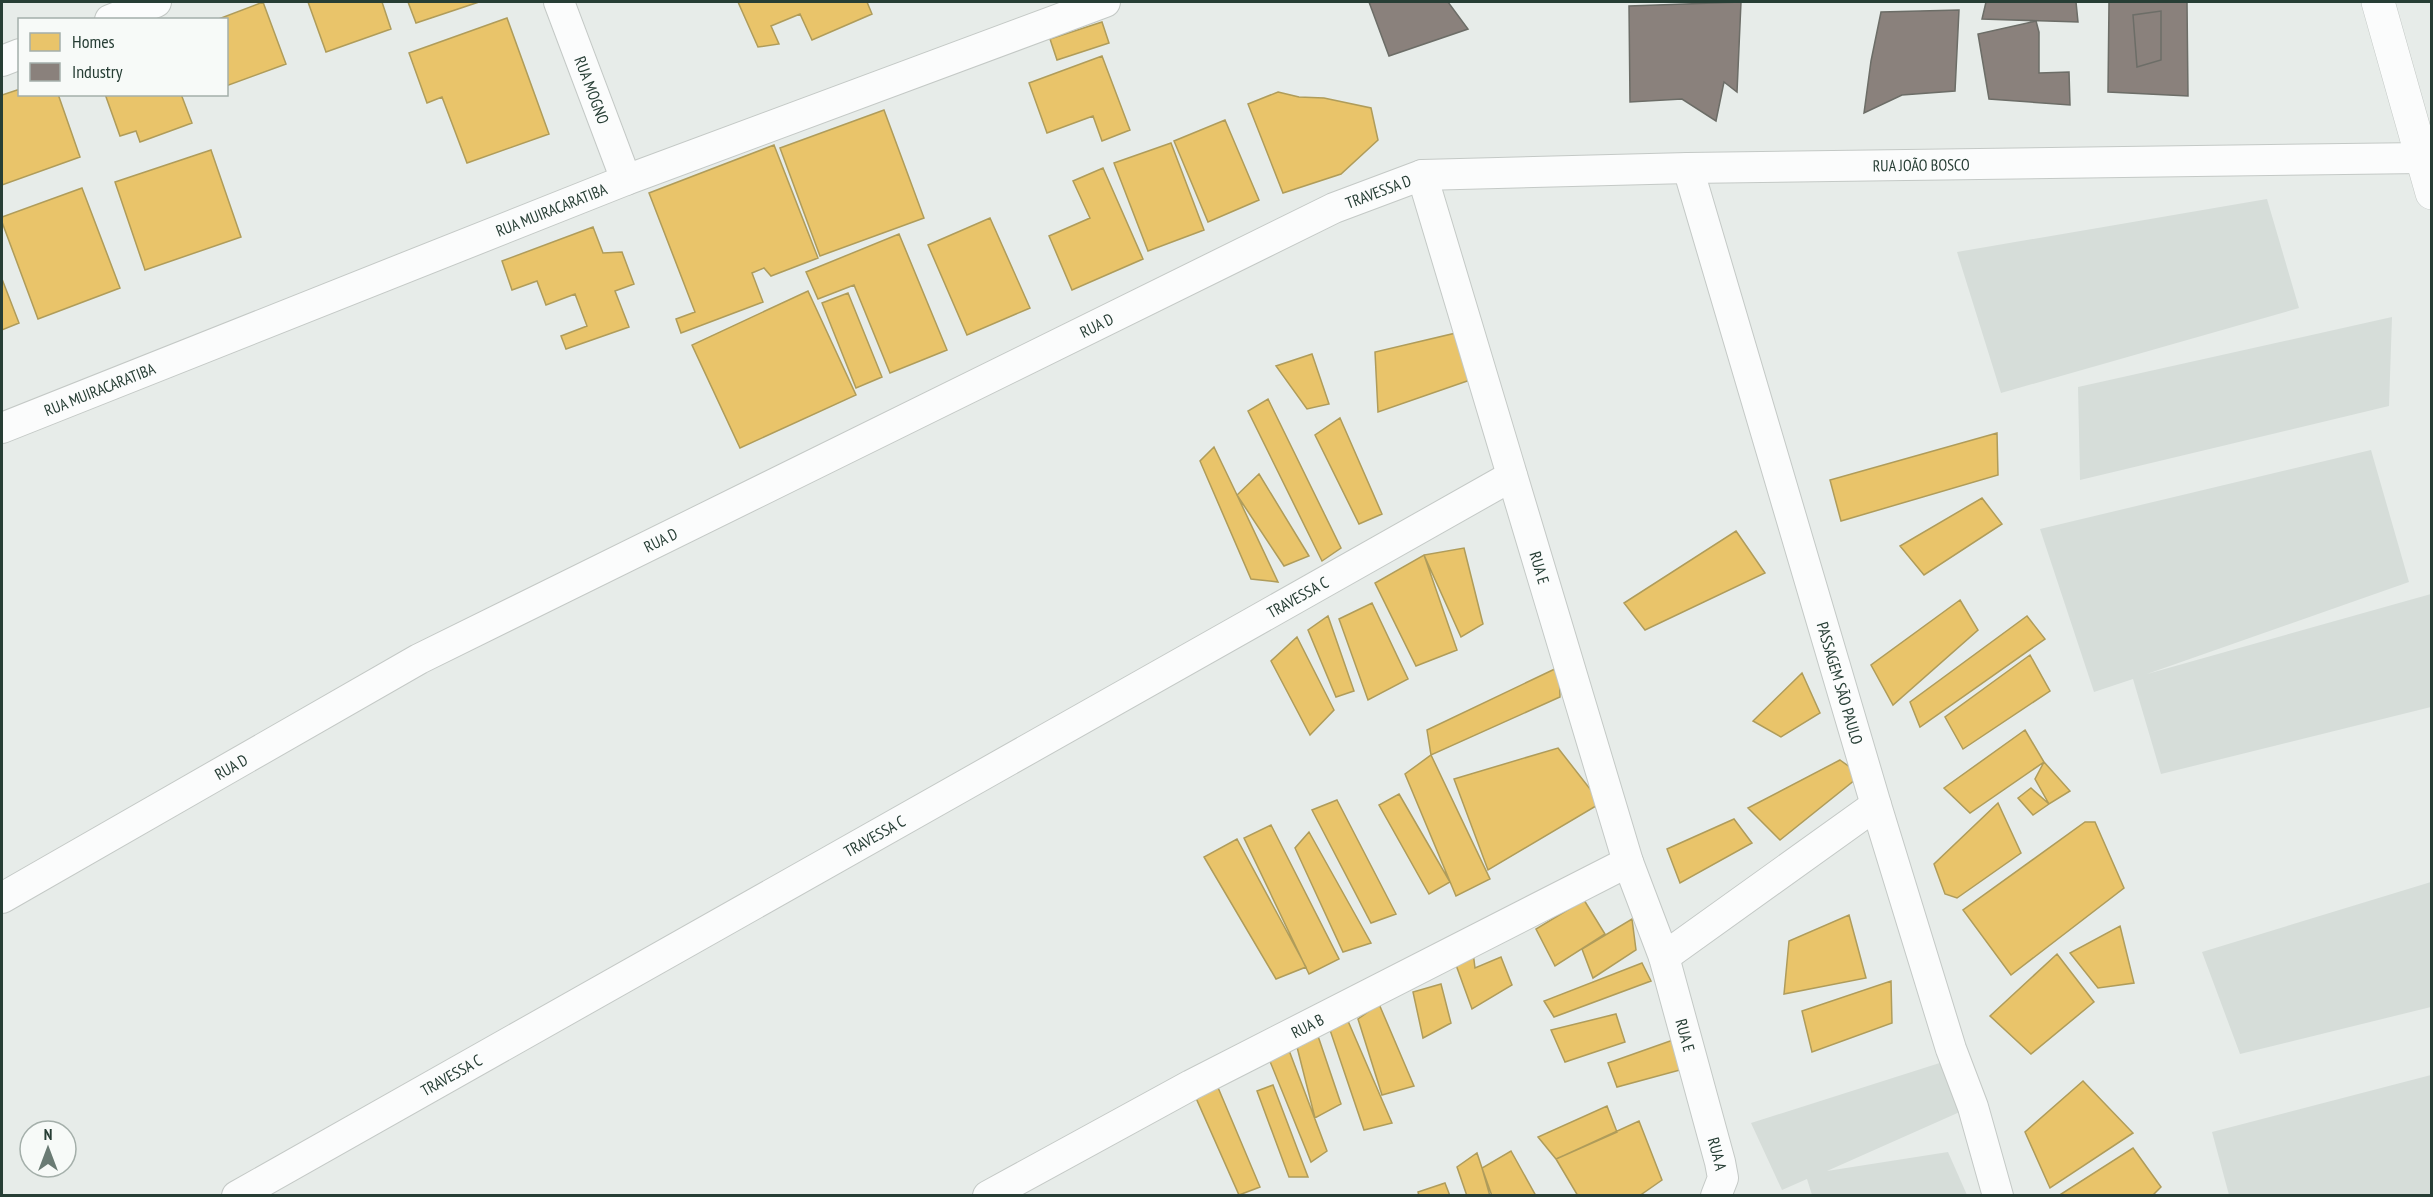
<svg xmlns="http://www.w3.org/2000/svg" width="2433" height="1197" font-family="'PT Sans Narrow',sans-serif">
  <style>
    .built { fill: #d6ddd9 }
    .homes { fill: #e9c46a; stroke: #af9c5a; stroke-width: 1.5 }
    .industry { fill: #8a817c; stroke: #6c6d67; stroke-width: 1.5 }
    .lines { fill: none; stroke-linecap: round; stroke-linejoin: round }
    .minor-casing { stroke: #c4c9c6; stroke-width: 32 }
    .tertiary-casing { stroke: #c4c9c6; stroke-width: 34 }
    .minor { stroke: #fbfcfc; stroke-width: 30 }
    .tertiary { stroke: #fbfcfc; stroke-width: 33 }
    .labels { text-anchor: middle; stroke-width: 6; stroke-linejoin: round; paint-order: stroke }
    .street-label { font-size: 16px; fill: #273e35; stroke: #f7faf8 }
  </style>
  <rect width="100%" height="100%" fill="#e7ece9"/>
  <!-- built -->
  <path class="built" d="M2267 199 2299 308 2001 393 1957 252Z
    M2392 317 2389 406 2080 480 2078 387Z
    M2371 450 2409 582 2147 674 2431 594V707L2161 774 2133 679 2094 692 2040 529Z
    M2431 882V1007L2240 1054 2202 952Z
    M1946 1061 1962 1111 1827 1171 1948 1152 1967 1195H1812L1807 1179 1782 1190 1751 1123Z
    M2431 1075V1195H2229L2212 1132Z"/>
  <!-- homes -->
  <path class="homes" d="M263 2 286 64 226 86V20H216Z
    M308 2H382L391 29 326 52Z
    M408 2H479L416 23Z
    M738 2H867L872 14 812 40 800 14 771 26 779 44 758 47Z
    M507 18 549 134 467 163 442 97 427 103 409 53Z
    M1102 22 1109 43 1057 60 1050 39Z
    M1102 56 1130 130 1102 141 1093 116 1047 133 1029 83Z
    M20 89V94H58L80 157 2 185V95Z
    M1278 92 1299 97 1324 98 1371 108 1378 140 1341 174 1283 193 1248 104Z
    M105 94H181L192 123 140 142 136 131 120 136Z
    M884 110 924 218 820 256 780 148Z
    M1225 120 1259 200 1208 222 1174 141Z
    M1171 143 1204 230 1148 251 1114 163Z
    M774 145 818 258 771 276 764 268 752 273 763 302 681 333 676 319 695 312 649 193Z
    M211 150 241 237 145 270 115 182Z
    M1103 168 1143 259 1072 290 1049 236 1090 218 1073 181Z
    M82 188 120 288 38 319 2 222V217Z
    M990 218 1030 308 967 335 928 245Z
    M593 227 603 253 622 252 634 284 615 291 629 327 566 349 561 336 587 326 575 294 546 305 537 281 512 290 502 261Z
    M899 234 947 350 890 373 854 285 818 299 806 272Z
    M2 279 19 323 2 330Z
    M808 291 856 395 740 448 692 345Z
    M848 293 882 377 856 388 822 303Z
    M1456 333 1473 379 1378 412 1375 352Z
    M1312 354 1329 404 1307 409 1276 366Z
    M1268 399 1341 548 1322 561 1248 411Z
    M1340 418 1382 514 1359 524 1315 435Z
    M1997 433 1998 475 1841 521 1830 480Z
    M1214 447 1237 495 1278 582 1251 579 1200 461Z
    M1259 474 1309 556 1284 566 1237 495Z
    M1982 498 2002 524 1924 575 1900 546Z
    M1736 531 1765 573 1645 630 1624 603Z
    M1464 548 1483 624 1461 637 1424 555Z
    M1424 555 1457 650 1416 666 1375 583Z
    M1960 600 1978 630 1893 705 1871 665Z
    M1372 603 1408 679 1368 700 1339 619Z
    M1328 616 1354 691 1336 697 1308 630Z
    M2027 616 2045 639 1920 727 1910 702Z
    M1297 637 1334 710 1310 735 1271 661Z
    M2030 655 2050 691 1963 749 1945 717Z
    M1559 667 1560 697 1431 755 1427 730Z
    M1802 673 1820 713 1781 737 1753 721Z
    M2025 730 2044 762 1970 813 1944 788Z
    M1558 748 1601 803 1488 870 1454 779Z
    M1431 755 1490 879 1456 896 1405 774Z
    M1840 760 1861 775 1780 840 1748 808Z
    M2044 762 2070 791 2049 804 2035 779Z
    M2031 788 2049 804 2033 815 2018 798Z
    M1399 794 1450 882 1429 894 1379 805Z
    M1337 800 1396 914 1371 923 1312 810Z
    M1998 803 2021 853 1957 898 1945 894 1934 864Z
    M1734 819 1752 843 1680 883 1667 849Z
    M2085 822H2095L2124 888 2011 975 1963 910Z
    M1271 825 1339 959 1309 974 1244 838Z
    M1309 832 1371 943 1343 952 1295 848Z
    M1237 839 1306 967 1276 979 1204 857Z
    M1584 900 1605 934 1555 966 1536 929Z
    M1849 915 1866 978 1784 994 1789 941Z
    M1632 919 1636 950 1593 978 1582 949Z
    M2120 926 2134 983 2098 988 2070 953Z
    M1472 944 1475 968 1501 957 1512 985 1472 1009 1452 954Z
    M2057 954 2094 1002 2031 1054 1990 1016Z
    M1642 963 1651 981 1554 1017 1544 1001Z
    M1891 981 1892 1023 1812 1052 1802 1011Z
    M1441 984 1451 1023 1423 1038 1413 992Z
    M1379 1004 1414 1086 1382 1095 1358 1019Z
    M1616 1014 1625 1042 1565 1062 1551 1030Z
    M1348 1021 1392 1123 1364 1130 1330 1030Z
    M1317 1033 1341 1104 1315 1118 1297 1047Z
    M1673 1040 1680 1070 1617 1087 1608 1063Z
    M1287 1045 1327 1151 1311 1162 1267 1054Z
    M1214 1078 1260 1187 1239 1195 1192 1089Z
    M2083 1081 2133 1133 2050 1188 2025 1132Z
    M1273 1085 1308 1177H1289L1257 1091Z
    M1607 1106 1617 1132 1556 1159 1538 1137Z
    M1639 1121 1662 1180 1639 1196H1578L1556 1159Z
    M2133 1148 2161 1187 2152 1196H2058Z
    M1511 1151 1536 1196H1492L1482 1168Z
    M1477 1153 1482 1168 1490 1196H1467L1457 1167Z
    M1445 1183 1450 1196H1419L1418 1192Z"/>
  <!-- industry -->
  <path class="industry" d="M1369 2H1448L1468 29 1389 56Z
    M1741 2 1737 92 1724 82 1716 121 1682 99 1630 102 1629 6Z
    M1986 2H2076L2078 22 1982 19Z
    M2109 2H2187L2188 96 2108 92Z
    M1959 10 1955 91 1902 95 1864 113 1871 61 1881 12Z
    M2161 11V60L2137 67 2133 15Z
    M2036 21 2039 32V73L2069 72 2070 105 1989 99 1978 34Z"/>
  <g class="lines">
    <defs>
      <g id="minor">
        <path id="s1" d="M559 2 626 180"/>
        <path d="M110 20 156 2"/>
        <path d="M2 61 20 54"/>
        <path id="s2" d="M1688 168 1876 805 1951 1049 1973 1107 1998 1196"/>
        <path id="s3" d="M1422 175 1628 862 1664 957 1720 1162 1723 1178 1716 1196"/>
        <path id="s4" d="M2 428 626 180 1105 2"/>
        <path id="s5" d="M2 898 419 659 1334 208 1422 175 1688 168 2422 158"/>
        <path d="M1664 957 1876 805"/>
        <path id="s6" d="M237 1196 1512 476"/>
        <path id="s7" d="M988 1196 1191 1085 1628 862"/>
      </g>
      <path id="tertiary" d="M2378 2 2432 193"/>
    </defs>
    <!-- minor casing -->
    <use href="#minor" class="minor-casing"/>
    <!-- tertiary casing -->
    <use href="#tertiary" class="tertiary-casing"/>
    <!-- minor -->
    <use href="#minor" class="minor"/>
    <!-- tertiary -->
    <use href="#tertiary" class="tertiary"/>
  </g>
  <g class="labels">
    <!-- street labels -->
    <g class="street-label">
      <text dy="6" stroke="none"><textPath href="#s1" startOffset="94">RUA MOGNO</textPath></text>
      <text dy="6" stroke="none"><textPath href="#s5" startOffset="2094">RUA JOÃO BOSCO</textPath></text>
      <text dy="6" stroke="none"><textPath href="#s5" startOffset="1548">TRAVESSA D</textPath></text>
      <text dy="6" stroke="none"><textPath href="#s4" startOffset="591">RUA MUIRACARATIBA</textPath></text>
      <text dy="6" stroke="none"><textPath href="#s5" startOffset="1236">RUA D</textPath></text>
      <text dy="6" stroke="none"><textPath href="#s4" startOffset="105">RUA MUIRACARATIBA</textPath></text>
      <text dy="6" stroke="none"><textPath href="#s5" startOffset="750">RUA D</textPath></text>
      <text dy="6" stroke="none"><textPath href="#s3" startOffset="410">RUA E</textPath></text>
      <text dy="6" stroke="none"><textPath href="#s6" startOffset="1218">TRAVESSA C</textPath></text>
      <text dy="6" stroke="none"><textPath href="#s2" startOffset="537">PASSAGEM SÃO PAULO</textPath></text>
      <text dy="6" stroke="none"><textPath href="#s5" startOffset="264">RUA D</textPath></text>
      <text dy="6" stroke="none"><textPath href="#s6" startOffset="732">TRAVESSA C</textPath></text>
      <text dy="6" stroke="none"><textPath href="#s7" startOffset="362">RUA B</textPath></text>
      <text dy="6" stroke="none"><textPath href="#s3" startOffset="900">RUA E</textPath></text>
      <text dy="6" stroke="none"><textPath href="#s6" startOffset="246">TRAVESSA C</textPath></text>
      <text dy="6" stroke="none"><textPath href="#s3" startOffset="1023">RUA A</textPath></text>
    </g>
  </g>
  <!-- border -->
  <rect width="2433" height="1197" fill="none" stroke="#273e35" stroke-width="6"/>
  <!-- legend -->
  <rect x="18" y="18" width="210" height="78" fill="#f7faf8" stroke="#a4afaa" stroke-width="1.5"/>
  <rect x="30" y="33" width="30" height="18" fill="#e9c46a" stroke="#a4afaa" stroke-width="1.5"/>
  <text x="72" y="48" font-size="18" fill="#273e35">Homes</text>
  <rect x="30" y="63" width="30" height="18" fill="#8a817c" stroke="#a4afaa" stroke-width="1.5"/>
  <text x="72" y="78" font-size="18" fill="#273e35">Industry</text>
  <!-- north arrow -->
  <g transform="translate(48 1149)"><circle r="28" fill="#f7faf8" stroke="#a4afaa" stroke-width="1.5"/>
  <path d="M0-4.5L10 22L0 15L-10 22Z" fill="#6a7b74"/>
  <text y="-9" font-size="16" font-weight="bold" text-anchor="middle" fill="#273e35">N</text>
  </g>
</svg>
